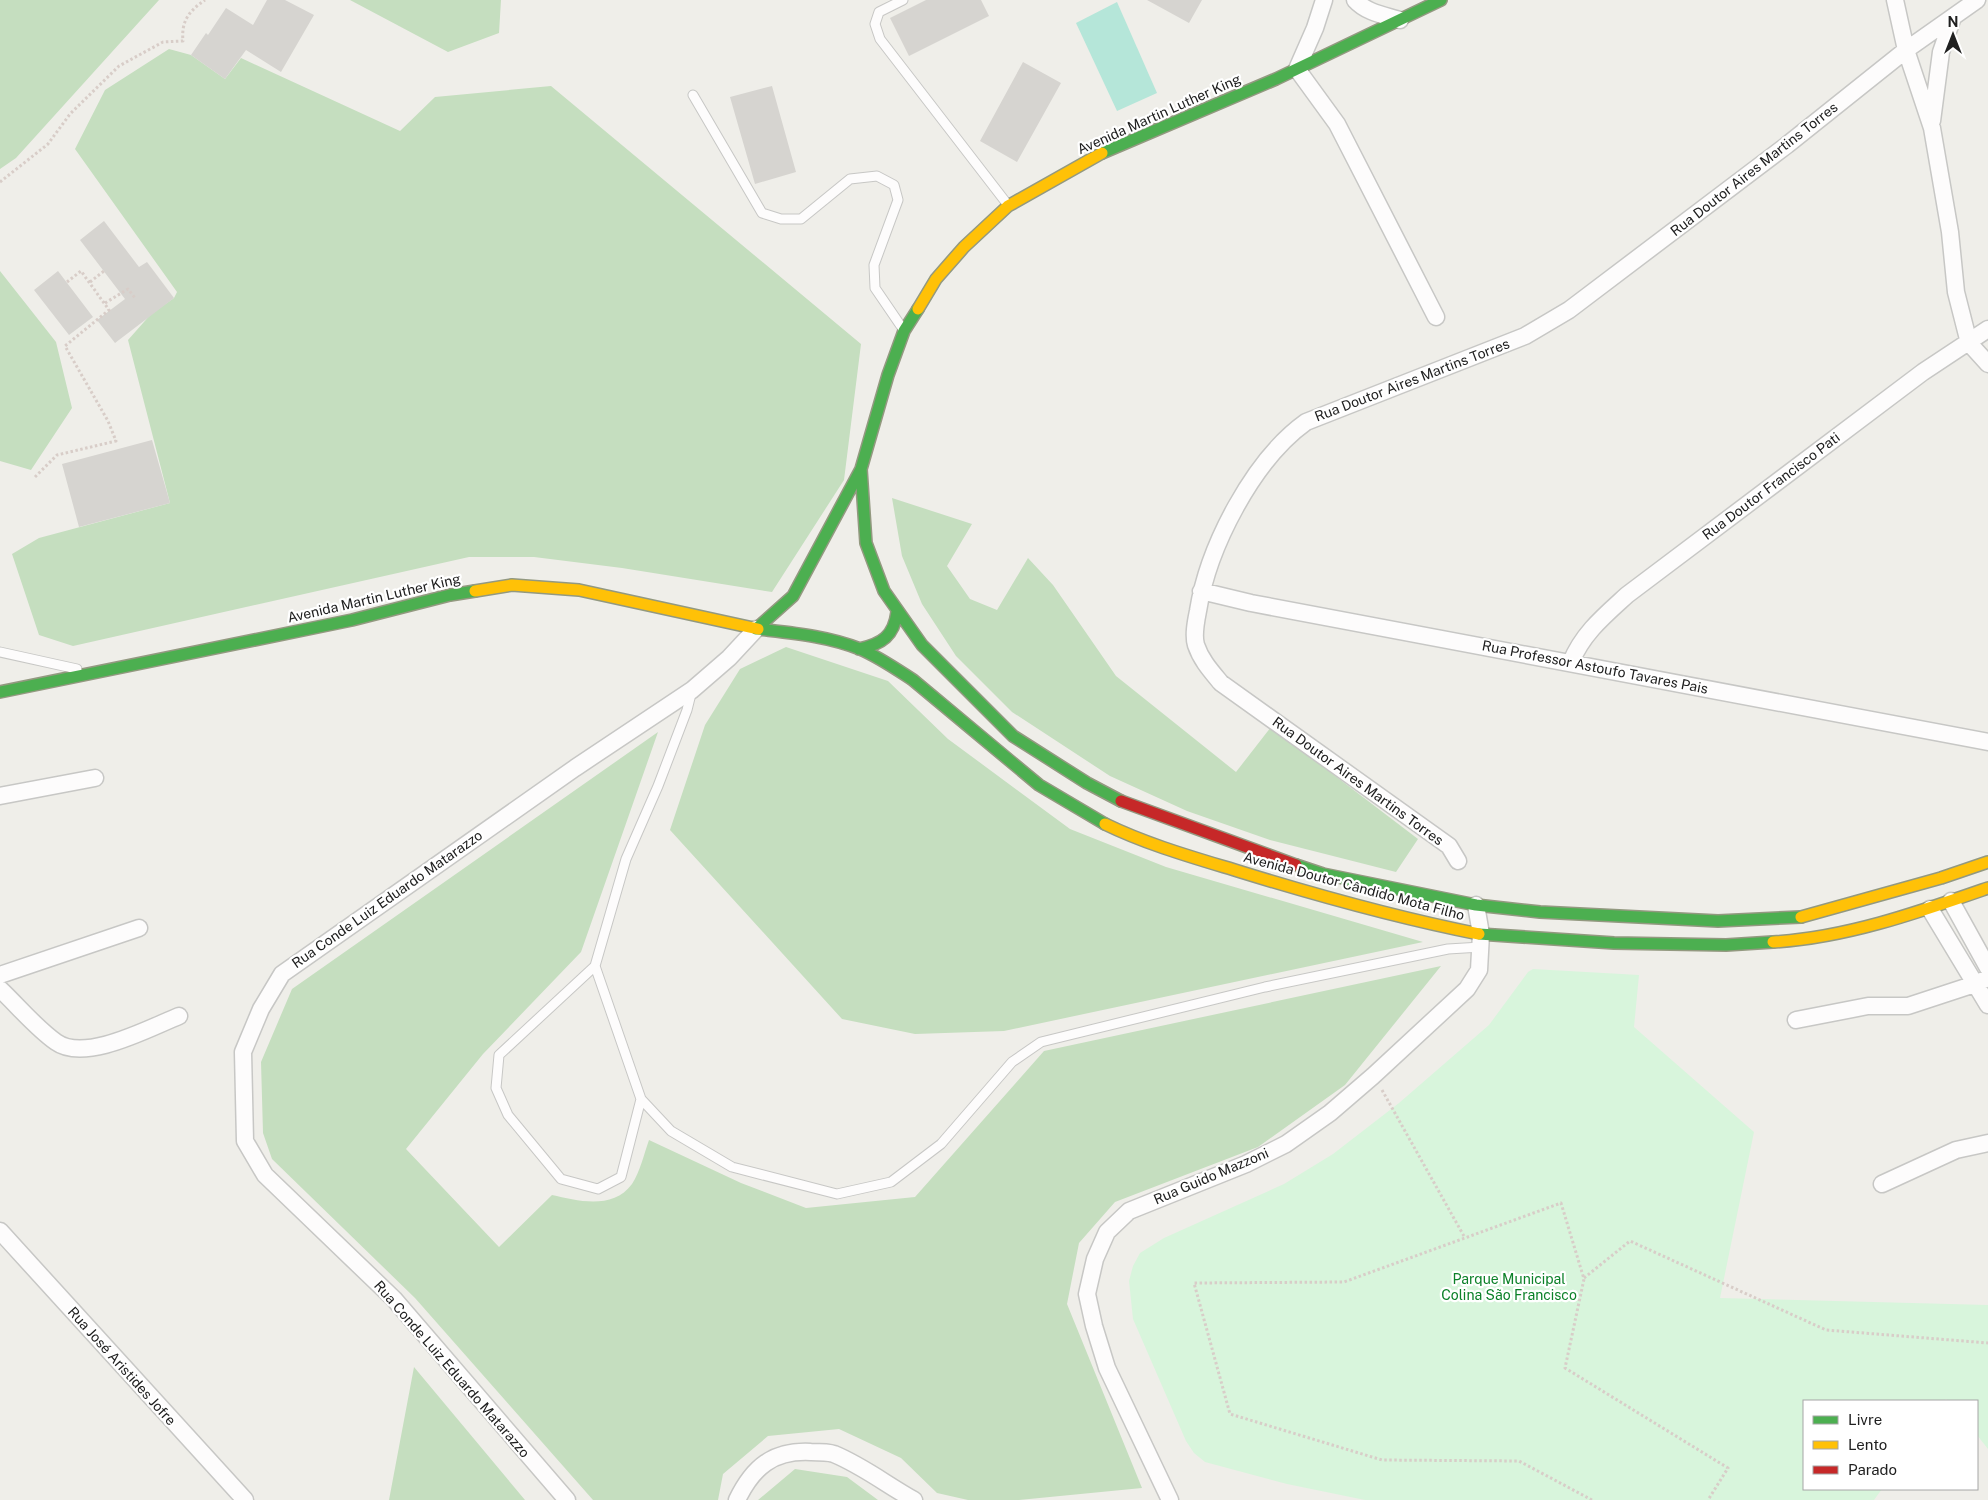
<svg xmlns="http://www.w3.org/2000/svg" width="1988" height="1500" font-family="'Public Sans',sans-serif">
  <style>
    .forest { fill: #c5debf }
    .park { fill: #d8f5dc }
    .pitch { fill: #b5e6d9 }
    .building { fill: #d6d4d0 }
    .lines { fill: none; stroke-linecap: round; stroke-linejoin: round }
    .lane-casing { stroke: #c7c7c5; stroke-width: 11 }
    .street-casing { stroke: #c7c7c5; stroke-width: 19 }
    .fast-casing { stroke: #939980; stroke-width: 14 }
    .slow-casing { stroke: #939980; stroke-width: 14 }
    .jam-casing { stroke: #939980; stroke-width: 14 }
    .path { stroke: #d8cdc8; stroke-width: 3; stroke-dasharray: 2.5 2.5; stroke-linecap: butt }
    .lane { stroke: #fdfcfc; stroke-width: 9 }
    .street { stroke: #fdfcfc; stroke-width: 16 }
    .fast { stroke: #4caf50; stroke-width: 11 }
    .slow { stroke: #ffc107; stroke-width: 11 }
    .jam { stroke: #c62828; stroke-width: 11 }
    .labels { text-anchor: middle; stroke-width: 4.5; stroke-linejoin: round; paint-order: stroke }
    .street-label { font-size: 14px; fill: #202020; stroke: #fff }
    .park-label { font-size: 14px; fill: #0c8129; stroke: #fff }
  </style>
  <rect width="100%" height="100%" fill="#efeee9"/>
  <!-- forest -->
  <path class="forest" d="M0 0H159L16 158 0 169Z
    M350 0H501L499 33 448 52Z
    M169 49 191 55 225 79 241 58 400 131 435 97 551 86 861 344 844 480 772 592 622 568 534 557H469L73 646 39 635 12 554 39 538 170 503 128 340 151 314 174 298 177 292 75 149 105 90Z
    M0 271 56 342 72 408 31 470 0 461Z
    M892 498 972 524 947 566 970 599 997 610 1028 558 1053 585 1116 676 1236 772 1271 727 1418 839 1396 872 1270 840 1187 811 1110 776 1012 712 956 656 922 604 902 556Z
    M786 647 888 681 948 739 1070 829 1166 867 1423 942 1004 1031 915 1034 842 1019 670 830 705 725 740 669Z
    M658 732 581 952 483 1054 406 1149 499 1247 552 1195C578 1201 613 1210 632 1184 640 1172 644 1154 649 1140L741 1183 806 1208 915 1197 1044 1051 1441 966 1345 1085 1258 1147 1115 1202 1079 1243 1067 1304 1142 1488 1019 1500H968L937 1493 901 1458 839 1429 768 1436 723 1474 718 1500H593L415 1298 272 1159 263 1133 261 1062 292 989Z
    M414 1367 525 1500H389Z
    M795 1469 847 1477 878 1500H758Z"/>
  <!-- park -->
  <path class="park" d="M1533 969 1639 975 1634 1027 1754 1132 1720 1298 1988 1305V1449L1977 1435V1401H1948L1946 1399 1944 1401H1804V1489H1882L1874 1500H1365L1287 1484 1205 1462 1194 1453 1186 1441 1133 1319 1129 1281 1133 1266 1140 1253 1164 1238 1284 1184 1333 1154 1399 1103 1489 1025 1528 972Z"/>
  <!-- pitch -->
  <path class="pitch" d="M1117 2 1157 93 1117 111 1076 23Z"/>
  <!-- building -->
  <path class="building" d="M267 0H285L314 15 281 72 246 50 225 79 191 55 206 33 208 35 226 8 253 25Z
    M926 0H981L989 16 909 56 890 18Z
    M1147 0H1202L1189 23Z
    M1023 62 1061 83 1017 162 980 141Z
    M772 86 796 172 755 184 730 97Z
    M104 221 139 267 147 262 174 298 115 343 97 320 125 299 80 240Z
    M58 271 93 317 69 335 34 290Z
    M152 440 170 503 79 527 62 464Z"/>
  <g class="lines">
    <defs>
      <path id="lane" d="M903 0 879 12 875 24 880 39 1008 205
        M693 95 762 213 781 219H801L850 179 877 176 894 185 898 200 874 265 875 288 903 329
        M0 652 77 669
        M692 690 687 710 658 786 626 859 595 966 641 1099 671 1131 732 1167 837 1194 891 1182 941 1144 1012 1062 1041 1042 1265 987 1448 949 1481 947
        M595 966 499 1055 496 1088 508 1115 561 1179 598 1189 621 1177 641 1099"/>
      <path id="street" d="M1324 0 1315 28 1297 69 1337 124 1436 317
        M1355 0C1367 13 1384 15 1400 20
        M1895 0 1906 50 1932 128 1950 232 1956 292 1969 343 1988 364
        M1932 121 1941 52 1953 17
        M1201 591 1251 603 1988 742
        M1571 662C1583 633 1604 616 1627 595L1923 372 1988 329
        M0 796 95 778
        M1458 861 1449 846 1221 683C1211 671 1201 660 1196 645 1193 635 1196 621 1198 611 1208 547 1253 460 1306 422L1525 336 1569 310 1787 145 1906 50 1977 0
        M1951 901 1988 968
        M1930 909 1988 1005
        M0 975 139 928
        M0 989C18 1006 36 1028 56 1042 85 1063 149 1028 179 1016
        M1796 1020 1868 1006H1908L1975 984 1988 978
        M1882 1184 1956 1150 1988 1143
        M0 1231 245 1500
        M567 1500 394 1299 265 1175 245 1141 243 1052 261 1009 282 974 575 768 692 690 729 658 756 629
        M737 1500C753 1467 773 1450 811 1452 819 1452 828 1452 834 1454 863 1466 887 1485 914 1500
        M1170 1500 1107 1368 1094 1326 1087 1294 1095 1259 1107 1232 1129 1211 1246 1164 1286 1144 1330 1113 1373 1076 1467 989 1479 970 1481 934 1476 905"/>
      <path id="fast" d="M1102 153 1276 79 1441 0
        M861 469 866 543 884 591 922 645 1013 736 1087 783 1121 801
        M756 629 793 596 861 469 888 375 904 331 918 309
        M758 629C792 633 828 636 860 649 879 657 896 669 913 680L1039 785 1105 824
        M859 649C882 644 894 636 897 612
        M0 692 352 620 450 595 475 591
        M1296 865 1323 874 1476 905 1540 912 1718 921 1801 917
        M1479 934 1614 943 1726 945 1773 942"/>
      <path id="slow" d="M918 309 936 279 964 247 1008 206 1102 153
        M475 591 512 585 579 590 758 629
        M1105 824C1148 845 1195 858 1241 872 1319 896 1398 918 1479 934
        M1801 917 1941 878 1988 862
        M1773 942C1846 938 1919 912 1988 888"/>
      <path id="jam" d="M1121 801 1296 865"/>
    </defs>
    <!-- lane casing -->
    <use href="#lane" class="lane-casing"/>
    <!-- street casing -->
    <use href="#street" class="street-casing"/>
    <!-- fast casing -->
    <use href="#fast" class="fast-casing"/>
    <!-- slow casing -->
    <use href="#slow" class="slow-casing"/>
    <!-- jam casing -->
    <use href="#jam" class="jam-casing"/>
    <!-- path -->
    <path class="path" d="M0 182 48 144 70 114 119 66 163 42 183 41C181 21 189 11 205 0
      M90 282 104 271
      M105 303 128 289 135 298
      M35 477 57 455 116 441 108 421 65 346 109 310 81 271 67 282
      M1382 1090 1465 1238
      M1584 1278 1630 1241 1826 1330 1988 1343
      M1592 1500 1519 1461 1382 1460 1230 1414 1194 1283 1344 1282 1561 1203 1584 1279 1565 1368 1728 1468 1708 1500"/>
    <!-- lane -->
    <use href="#lane" class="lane"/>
    <!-- street -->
    <use href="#street" class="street"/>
    <!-- fast -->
    <use href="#fast" class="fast"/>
    <!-- slow -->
    <use href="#slow" class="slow"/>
    <!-- jam -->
    <use href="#jam" class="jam"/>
  </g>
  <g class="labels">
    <!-- street labels -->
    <g class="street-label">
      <text transform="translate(1159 114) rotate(-24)" y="5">Avenida Martin Luther King</text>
      <text transform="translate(1754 169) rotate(-38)" y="5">Rua Doutor Aires Martins Torres</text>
      <text transform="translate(1412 380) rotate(-21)" y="5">Rua Doutor Aires Martins Torres</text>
      <text transform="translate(1771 486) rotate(-37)" y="5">Rua Doutor Francisco Pati</text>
      <text transform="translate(374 598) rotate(-13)" y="5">Avenida Martin Luther King</text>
      <text transform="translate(1595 667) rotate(11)" y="5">Rua Professor Astoufo Tavares Pais</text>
      <text transform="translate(1358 781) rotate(36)" y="5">Rua Doutor Aires Martins Torres</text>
      <text transform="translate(1354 886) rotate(15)" y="5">Avenida Doutor Cândido Mota Filho</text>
      <text transform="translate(387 899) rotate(-35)" y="5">Rua Conde Luiz Eduardo Matarazzo</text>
      <text transform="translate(1211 1176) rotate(-23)" y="5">Rua Guido Mazzoni</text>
      <text transform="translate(122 1366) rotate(48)" y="5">Rua José Aristides Jofre</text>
      <text transform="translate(452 1369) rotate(49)" y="5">Rua Conde Luiz Eduardo Matarazzo</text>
    </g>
    <!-- park labels -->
    <g class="park-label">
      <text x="1509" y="1284">Parque Municipal<tspan x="1509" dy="16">Colina São Francisco</tspan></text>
    </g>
  </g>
  <!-- legend -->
  <rect x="1803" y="1400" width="175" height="90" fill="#ffffff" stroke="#a6a6a6"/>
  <rect x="1813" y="1416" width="25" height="8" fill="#4caf50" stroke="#a6a6a6"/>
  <text x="1848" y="1425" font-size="15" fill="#202020">Livre</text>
  <rect x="1813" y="1441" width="25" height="8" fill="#ffc107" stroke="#a6a6a6"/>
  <text x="1848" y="1450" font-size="15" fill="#202020">Lento</text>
  <rect x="1813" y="1466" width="25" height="8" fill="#c62828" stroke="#a6a6a6"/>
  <text x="1848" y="1475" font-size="15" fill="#202020">Parado</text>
  <!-- north arrow -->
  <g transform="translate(1953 35)" stroke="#ffffff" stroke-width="4" paint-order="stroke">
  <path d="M0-4L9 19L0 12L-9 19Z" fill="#202020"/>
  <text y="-8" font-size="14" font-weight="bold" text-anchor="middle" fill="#202020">N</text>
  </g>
</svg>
